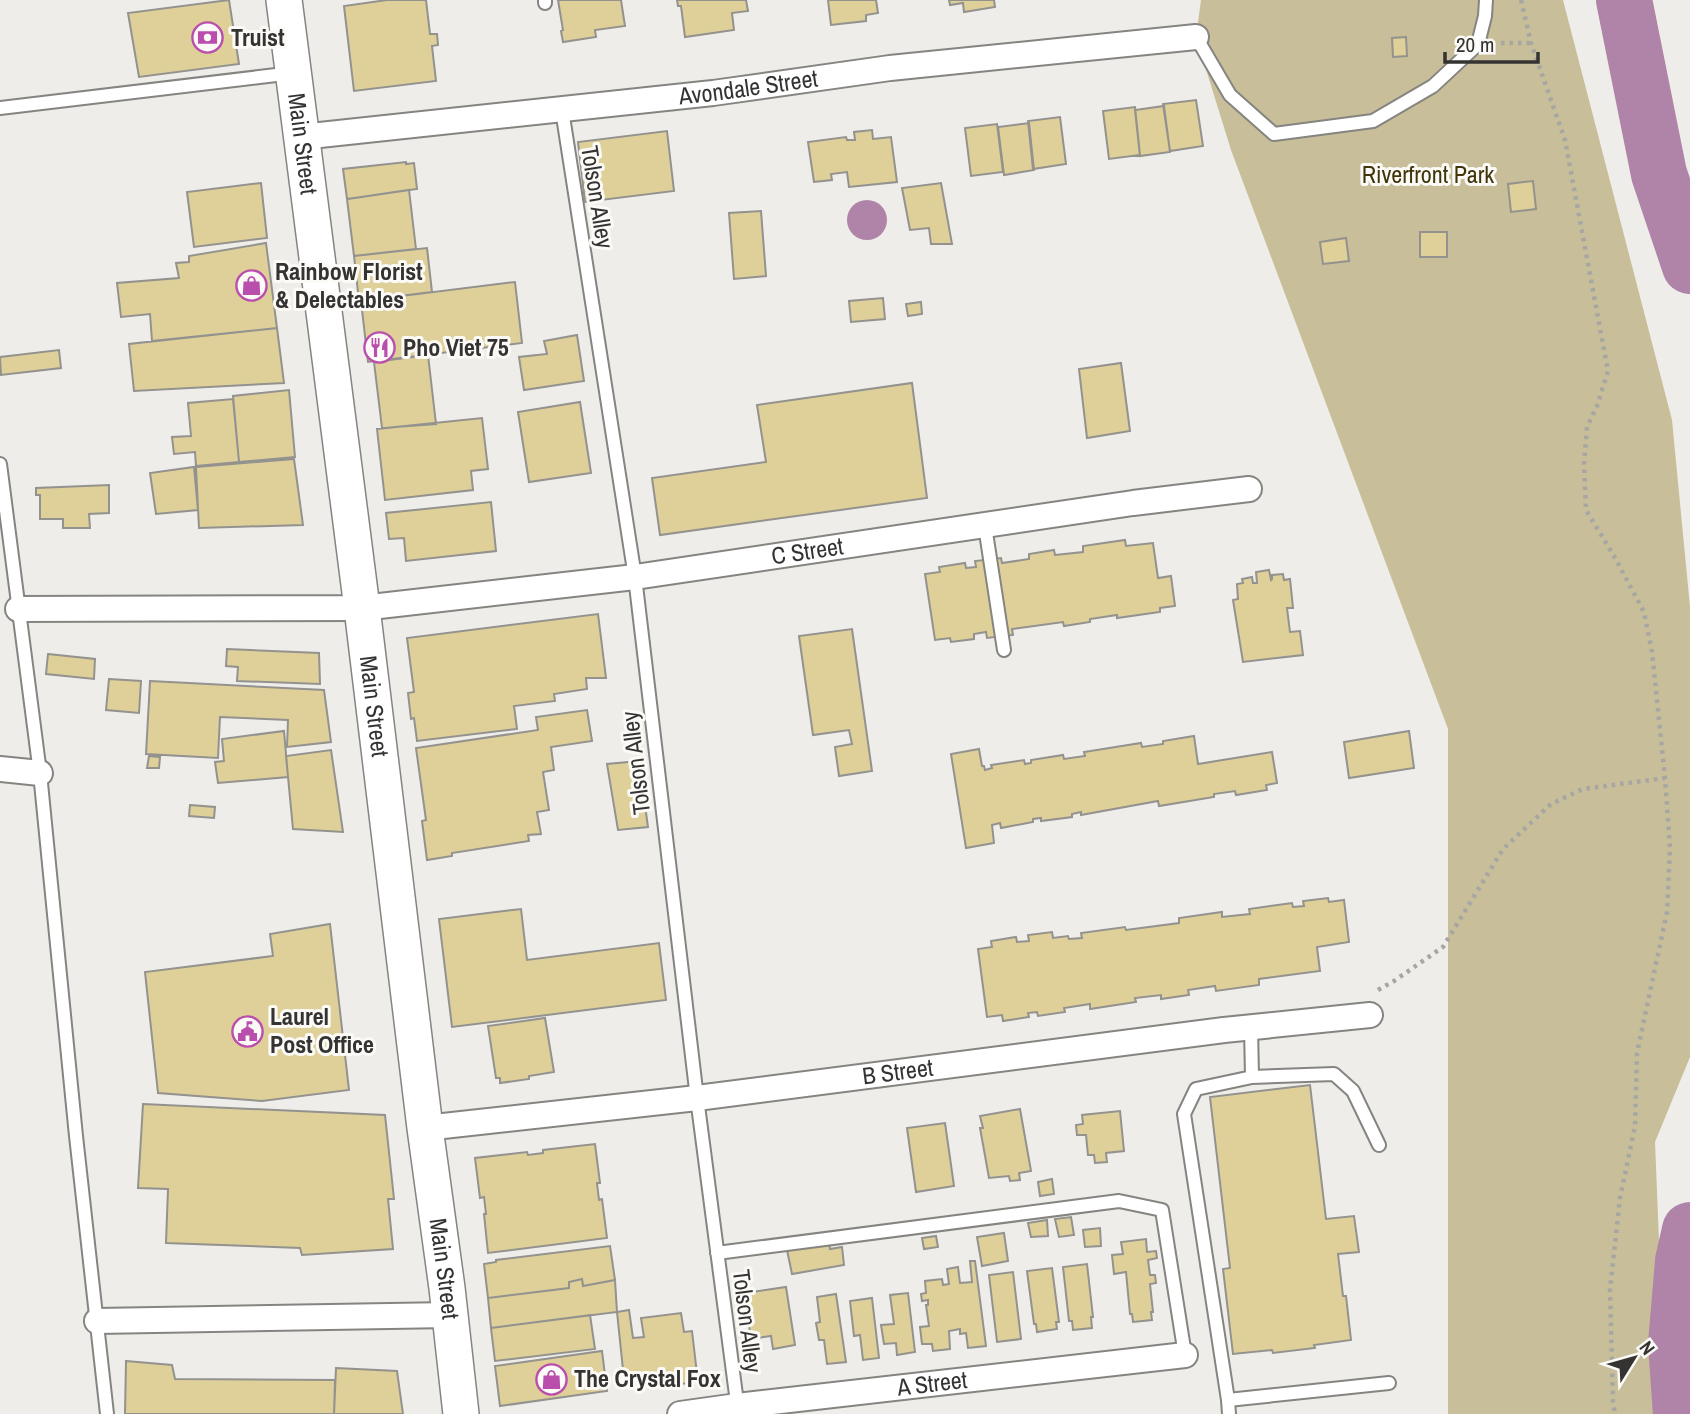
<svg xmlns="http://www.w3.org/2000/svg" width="1690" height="1414" font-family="'Archivo Narrow',sans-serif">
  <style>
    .green { fill: #c8be99 }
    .water { fill: #b084a8 }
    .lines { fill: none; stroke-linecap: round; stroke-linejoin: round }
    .river { stroke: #b084a8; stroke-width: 56 }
    .building { fill: #dfd09a; stroke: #93928e; stroke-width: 2 }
    .lane-casing { stroke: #858480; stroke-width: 16 }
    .street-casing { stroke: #858480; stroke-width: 28 }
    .secondary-casing { stroke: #858480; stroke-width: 38 }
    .path { stroke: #a7a6a3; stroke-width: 4.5; stroke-dasharray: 3.5 5; stroke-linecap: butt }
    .lane { stroke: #fff; stroke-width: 12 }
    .street { stroke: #fff; stroke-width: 24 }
    .secondary { stroke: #fff; stroke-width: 35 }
    .labels { text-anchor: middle; stroke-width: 6; stroke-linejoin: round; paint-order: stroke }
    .poi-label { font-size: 24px; font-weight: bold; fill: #343332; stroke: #fbfaf6; text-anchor: start }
    .street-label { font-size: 24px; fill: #343332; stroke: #fbfaf6 }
    .park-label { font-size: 24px; fill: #403509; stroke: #fbfaf6 }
  </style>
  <rect width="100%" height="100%" fill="#eeede9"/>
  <!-- green -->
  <path class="green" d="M1201 0H1563L1672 420 1690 607V1057L1655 1142 1666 1414H1448V729L1231 150 1196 37Z"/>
  <!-- water -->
  <path class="water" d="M847 220a20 20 0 1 1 40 0a20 20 0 1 1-40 0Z"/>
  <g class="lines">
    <!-- river -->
    <path class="river" d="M1624 0 1659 174 1690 266
      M1681 1414 1676 1344 1683 1261 1690 1230"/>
  </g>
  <!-- building -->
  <path class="building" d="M229 0 239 64 139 77 128 13Z
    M387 0H426L430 34H437L438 45 432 46 436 81 354 91 344 6Z
    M558 0H621L625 26 595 30 596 37 563 42 561 31 563 30Z
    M677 0H746L748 11 732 13 734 30 685 37 681 6H678Z
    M828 0H876L878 13 866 15V21L831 25Z
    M949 0H994L995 7 964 12 963 3 950 5Z
    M1406 37 1407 56 1393 57 1392 38Z
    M1196 100 1203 146 1170 151 1163 104Z
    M1164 106 1170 152 1140 156 1135 110Z
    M1135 107 1140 155 1109 159 1103 111Z
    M1060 117 1066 164 1033 169 1028 121Z
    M1029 123 1034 170 1004 175 998 127Z
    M997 124 1003 172 971 176 965 128Z
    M872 130 873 139 891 137 897 182 849 187 847 172 831 174 832 180 814 182 808 142 846 137 847 140H855L854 132Z
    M667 131 674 191 585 202 578 142Z
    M406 162V164L414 163 417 189 347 199 343 169Z
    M1533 181 1536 209 1511 212 1508 184Z
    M261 183 267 238 194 247 187 192Z
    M941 183 952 244H931L929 228 910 230 902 188Z
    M409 190 416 249 354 256 347 199Z
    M761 211 766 276 734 279 729 213Z
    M1420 232H1447V257H1420Z
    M1346 238 1349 261 1323 264 1320 242Z
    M266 243 277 328 152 341 150 314 121 317 117 283 179 278 176 263 189 262V256Z
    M427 248 432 292 359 301 354 256Z
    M515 282 522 343 368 362 361 301Z
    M883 298 885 319 851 322 849 301Z
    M921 302 922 314 908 316 906 304Z
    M277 328 284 383 134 391 129 344Z
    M577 335 584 381 524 390 519 357 547 354 544 341Z
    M59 350 61 368 1 375 0 357Z
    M428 355 436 424 382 428 374 362Z
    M1121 363 1130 431 1087 438 1079 369Z
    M912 383 927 498 660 535 652 478 766 462 757 405Z
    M289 390 295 457 239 462 233 396Z
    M233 399 239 462 196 466 195 452 174 454 172 437 191 436 188 403Z
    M580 402 591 473 529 482 518 412Z
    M482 418 488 469 471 471 473 490 385 500 377 429Z
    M294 459 303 525 199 528 196 467Z
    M194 467 198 510 156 514 150 473Z
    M109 485V513L89 514 90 528H63V519H40V495H36V488Z
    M491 502 496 551 406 561 404 538 389 539 386 513Z
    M1125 540 1126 546 1153 543 1158 578 1171 576 1175 606 1160 608V612L1117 618V615L1090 619V622L1064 626 1063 622 1012 629 1013 635 987 638 986 632 974 634V639L951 642 950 638 935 640 925 574 940 572 939 567 965 563 966 568 976 567 975 561 1001 558 1002 563 1029 559V554L1054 550 1055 555 1083 552V546Z
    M1269 570 1271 580 1272 579V575L1283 574 1284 580 1290 579 1293 608H1287L1290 632 1300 631 1303 655 1243 662 1233 600 1238 599 1237 584 1243 583 1242 579 1252 577 1253 583H1257L1256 572Z
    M598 614 606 678H586L587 689 554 694 555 701 514 706 517 729 417 741 414 718 411 719 408 693 414 692 407 638Z
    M852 629 872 771 839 776 835 747 852 744 849 730 813 735 799 636Z
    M227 649 319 653 320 684 237 681 238 667 226 666Z
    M48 654 95 659 94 679 46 674Z
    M109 679 141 681 139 713 106 710Z
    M150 681 324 690 331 742 287 747 288 720 220 717 218 758 146 754Z
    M587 710 592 741 551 747 554 770 543 772 549 810 537 812 541 834 528 835 529 841 452 853V856L427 860 422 821 426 820 416 748 538 730 536 717Z
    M284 731 288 777 218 783 215 762 224 761 222 739Z
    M1409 731 1414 768 1349 778 1344 742Z
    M1194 736 1198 764 1272 752 1277 783 1266 785 1267 790 1236 795 1235 791 1214 794V797L1159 806 1158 801 1081 815V812L1072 814V817L1041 821V818L1033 819V822L1001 828 1000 823 992 825 994 843 966 848 951 754 979 749 982 766H984L985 770 992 768 991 765 1024 760 1025 764 1031 763V760L1063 755 1064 759 1085 756 1084 752 1141 743 1142 747 1163 744V741Z
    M331 750 343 832 293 829 286 756Z
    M149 756 160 757 159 768H147Z
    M639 761 648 827 618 830 607 764Z
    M190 805 215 807 214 818 189 816Z
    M1328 898 1329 902 1344 900 1349 942 1317 947 1320 971 1259 979V985L1216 991 1215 986 1188 990 1189 995 1161 999V995L1135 998 1136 1002 1090 1009V1004L1064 1008 1065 1012 1038 1016 1037 1012 1028 1013 1029 1017 1003 1021 1002 1015 987 1017 978 949 992 947 991 941 1016 937 1017 942 1029 941 1028 935 1052 932 1053 938 1068 936 1069 939 1082 938 1081 933 1125 927 1126 930 1179 923V918L1222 912V917L1250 914 1249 909 1292 903 1293 907 1304 906 1303 901Z
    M521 909 527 960 659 943 666 1000 452 1027 439 919Z
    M330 924 349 1090 262 1101 158 1093 145 972 273 956 270 934Z
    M545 1018 554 1072 529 1076V1079L500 1083V1078H496L488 1026Z
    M1310 1085 1326 1219 1354 1216 1359 1252 1338 1254 1343 1296H1346L1351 1340 1314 1345 1315 1348 1273 1353 1272 1350 1233 1354 1223 1269 1230 1268 1210 1097Z
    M143 1104 385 1115 394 1199H388L393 1249 302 1255 300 1248 166 1243 168 1189 138 1188Z
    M1020 1109 1031 1171 1019 1173 1020 1180 1010 1181 1009 1176 989 1178 980 1128H983L980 1116Z
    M1120 1111 1124 1151 1106 1153 1107 1162 1095 1163 1094 1155H1088L1086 1135H1077L1076 1125 1083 1124 1082 1115Z
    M945 1123 954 1186 916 1192 907 1128Z
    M595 1144 600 1183H597L599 1200 602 1199 607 1238 488 1253 484 1214H486L484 1197 480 1198 475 1158 527 1152 528 1155 543 1153V1150Z
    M1052 1179 1054 1194 1040 1196 1038 1182Z
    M1071 1217 1074 1235 1059 1237 1055 1219Z
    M1047 1220 1048 1236 1031 1237 1028 1223Z
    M1100 1228 1101 1246 1085 1247 1083 1230Z
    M1004 1233 1008 1261 982 1266 977 1237Z
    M936 1236 938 1247 924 1249 922 1238Z
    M1146 1239 1147 1252 1156 1251 1157 1258 1148 1260 1150 1275H1155L1156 1283 1150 1284 1153 1312H1151L1152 1320 1133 1322 1132 1314H1130L1126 1272 1114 1274 1112 1255 1123 1254 1121 1242Z
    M829 1244 830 1249 842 1247 844 1265 792 1274 787 1250Z
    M610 1246 615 1280 583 1286 582 1279 569 1282V1288L488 1298 484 1264 496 1262V1260Z
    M970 1261H975L986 1346 968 1348 966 1333 960 1334V1329L949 1331 950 1349 933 1351 932 1344H922L920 1327 929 1326 926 1305H928V1300L922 1301 921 1294 926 1293 925 1281 942 1279 943 1285 949 1284 947 1269 958 1267 960 1283 972 1282Z
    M1087 1264 1093 1317H1091L1092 1328 1073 1330 1072 1321H1069L1063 1267Z
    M1052 1268 1059 1322H1056L1057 1329 1037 1332 1036 1324H1034L1027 1271Z
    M1013 1272 1021 1339 997 1342 989 1275Z
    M582 1279 583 1286 615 1280 617 1312 491 1328 488 1298 569 1288V1282Z
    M786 1287 795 1345 773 1349 771 1336 751 1339 744 1293Z
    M908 1293 915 1352 897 1355 896 1343 884 1344 881 1325 894 1324 890 1295Z
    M836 1294 846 1362 827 1364 824 1340H819L816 1323 820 1322 817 1297Z
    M872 1298 879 1358 863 1360 860 1335 854 1336 850 1301Z
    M629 1310 633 1338 644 1337 641 1318 681 1313 684 1332 692 1331 697 1374H688L689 1383 649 1388V1379L639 1380V1377L624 1379 617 1312Z
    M590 1315 595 1349 495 1361 491 1328Z
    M602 1351 607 1391 500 1406 495 1366Z
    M126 1361 172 1365 175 1379 335 1380 334 1414H125Z
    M336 1368 397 1371 403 1414H334Z"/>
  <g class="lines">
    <defs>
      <path id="lane" d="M545 0V3
        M1196 37 1230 95 1274 134 1373 121 1433 86 1478 44 1485 16 1486 0
        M0 108 293 73
        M562 110 635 577 697 1098 738 1410
        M0 464 40 773 76 1136 107 1414
        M985 526 1004 650
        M1251 1027 1252 1077
        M1379 1145 1353 1091 1334 1074 1252 1077 1196 1089 1184 1114 1228 1400 1389 1383
        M717 1253 1119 1201 1162 1210 1185 1355
        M1228 1400 1229 1414"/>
      <g id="street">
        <path id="s1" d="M301 137 713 93 890 68 1196 37"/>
        <path id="s2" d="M18 609 362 608 635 577 1133 503 1249 489"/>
        <path d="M0 769 40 773"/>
        <path id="s3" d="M425 1128 697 1098 1224 1030 1370 1015"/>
        <path d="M97 1321 450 1315"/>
        <path id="s4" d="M680 1414 737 1406 1185 1355"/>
      </g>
      <g id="secondary">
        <path id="s5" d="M284 0 362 608 425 1128 447 1288 461 1414"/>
      </g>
    </defs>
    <!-- lane casing -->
    <use href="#lane" class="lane-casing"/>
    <!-- street casing -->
    <use href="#street" class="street-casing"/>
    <!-- secondary casing -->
    <use href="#secondary" class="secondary-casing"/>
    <!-- path -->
    <path class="path" d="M1521 0 1531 43 1565 140 1608 371 1597 406 1587 427 1584 464 1586 510 1614 556 1644 612 1652 652 1665 778 1670 848 1667 912 1637 1053 1635 1126 1620 1198 1610 1289 1613 1402 1615 1414
      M1501 43H1531
      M1378 990 1394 981 1443 947 1503 849 1551 804 1583 789 1665 778"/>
    <!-- lane -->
    <use href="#lane" class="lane"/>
    <!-- street -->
    <use href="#street" class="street"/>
    <!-- secondary -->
    <use href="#secondary" class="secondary"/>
  </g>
  <!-- icons -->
  <defs>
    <symbol id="bank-ring" viewBox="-11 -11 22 22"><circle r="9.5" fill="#fbfaf6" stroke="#ba4ead" stroke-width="1.5"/><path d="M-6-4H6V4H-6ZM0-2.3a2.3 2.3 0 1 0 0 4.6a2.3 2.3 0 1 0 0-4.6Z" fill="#ba4ead"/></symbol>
    <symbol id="shop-ring" viewBox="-11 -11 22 22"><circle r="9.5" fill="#fbfaf6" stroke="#ba4ead" stroke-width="1.5"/><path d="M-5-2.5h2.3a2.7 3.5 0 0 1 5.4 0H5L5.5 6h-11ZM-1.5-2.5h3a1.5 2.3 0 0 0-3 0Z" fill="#ba4ead"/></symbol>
    <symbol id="restaurant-ring" viewBox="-11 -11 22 22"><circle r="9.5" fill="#fbfaf6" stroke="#ba4ead" stroke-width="1.5"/><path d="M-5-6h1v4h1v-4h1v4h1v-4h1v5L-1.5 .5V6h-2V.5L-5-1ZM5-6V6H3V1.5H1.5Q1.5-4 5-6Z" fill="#ba4ead"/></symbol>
    <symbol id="civic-ring" viewBox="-11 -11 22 22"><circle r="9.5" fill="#fbfaf6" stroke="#ba4ead" stroke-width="1.5"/><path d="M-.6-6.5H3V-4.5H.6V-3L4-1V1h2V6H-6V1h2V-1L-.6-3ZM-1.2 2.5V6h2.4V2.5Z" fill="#ba4ead"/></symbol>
  </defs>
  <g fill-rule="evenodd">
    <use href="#bank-ring" x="190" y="20" width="35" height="35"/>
    <use href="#shop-ring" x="234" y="268" width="35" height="35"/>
    <use href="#restaurant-ring" x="362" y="330" width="35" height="35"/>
    <use href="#civic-ring" x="230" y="1014" width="35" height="35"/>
    <use href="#shop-ring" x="534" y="1362" width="35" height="35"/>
  </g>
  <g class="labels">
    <!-- poi labels -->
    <g class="poi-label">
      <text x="231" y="46">Truist</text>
      <text x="275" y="280">Rainbow Florist<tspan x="275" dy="28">&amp; Delectables</tspan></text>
      <text x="403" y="356">Pho Viet 75</text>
      <text x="270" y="1025">Laurel<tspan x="270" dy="28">Post Office</tspan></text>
      <text x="574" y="1387">The Crystal Fox</text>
    </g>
    <!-- street labels -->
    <g class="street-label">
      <text dy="8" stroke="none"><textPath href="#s1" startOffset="450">Avondale Street</textPath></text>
      <text dy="8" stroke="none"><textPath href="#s5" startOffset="145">Main Street</textPath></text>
      <text transform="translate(597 197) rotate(81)" y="8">Tolson Alley</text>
      <text dy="8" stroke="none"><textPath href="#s2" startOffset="793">C Street</textPath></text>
      <text dy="8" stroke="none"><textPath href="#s5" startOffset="712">Main Street</textPath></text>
      <text transform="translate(636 763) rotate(-97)" y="8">Tolson Alley</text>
      <text dy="8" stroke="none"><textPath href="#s3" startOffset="476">B Street</textPath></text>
      <text dy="8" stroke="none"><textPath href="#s5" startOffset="1279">Main Street</textPath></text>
      <text transform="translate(747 1321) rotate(83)" y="8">Tolson Alley</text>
      <text dy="8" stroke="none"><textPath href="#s4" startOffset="254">A Street</textPath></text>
    </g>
    <!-- park labels -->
    <g class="park-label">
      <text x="1428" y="183">Riverfront Park</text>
    </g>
  </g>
  <!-- north arrow -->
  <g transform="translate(1634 1358) rotate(53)" stroke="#fbfaf6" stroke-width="5" paint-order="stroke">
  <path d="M0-5L12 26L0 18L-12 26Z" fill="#343332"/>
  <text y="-10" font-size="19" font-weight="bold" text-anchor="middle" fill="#343332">N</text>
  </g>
  <!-- scale -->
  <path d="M1445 52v10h93v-10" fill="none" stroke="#343332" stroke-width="3.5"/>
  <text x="1456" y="52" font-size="21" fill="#343332" stroke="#fbfaf6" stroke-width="5" paint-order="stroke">20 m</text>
</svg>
